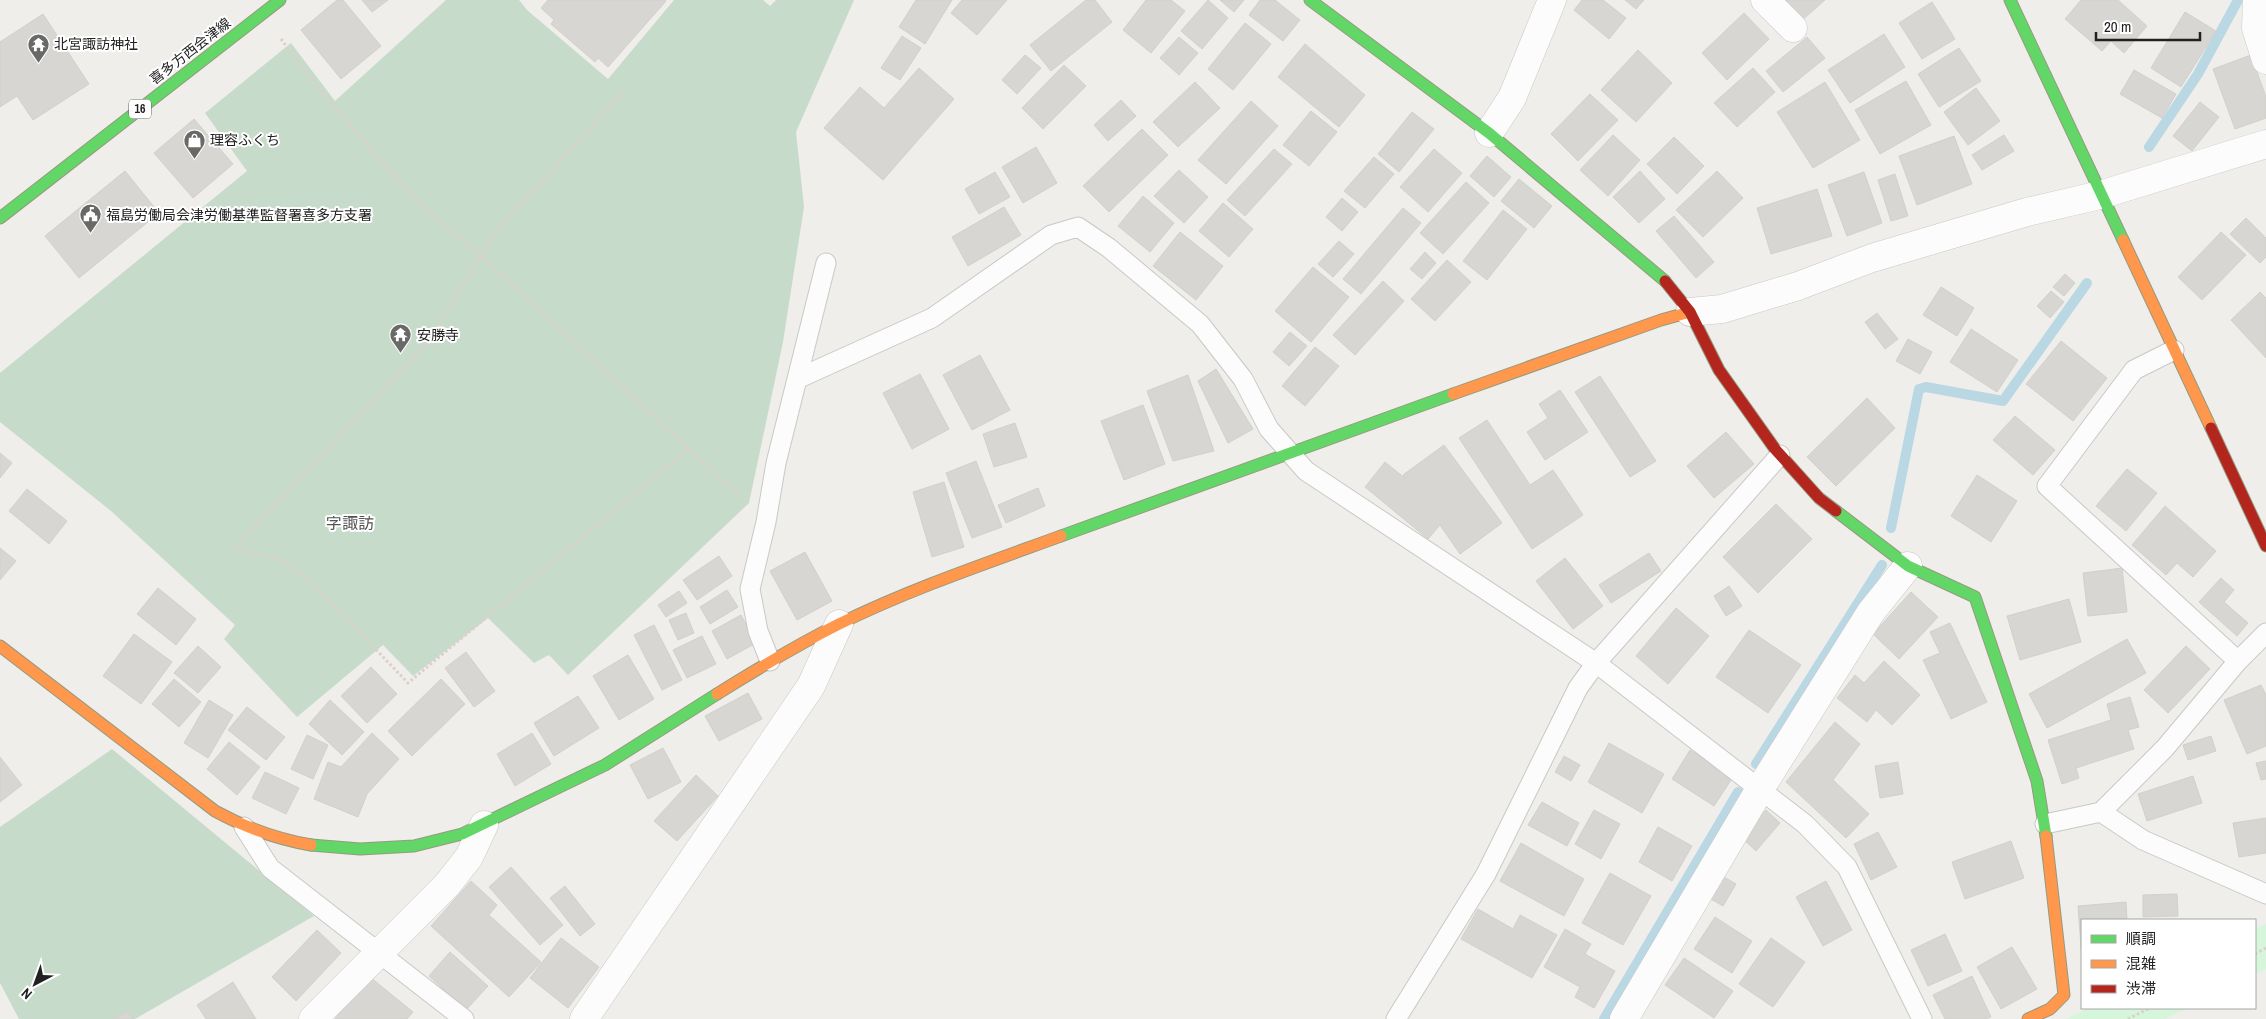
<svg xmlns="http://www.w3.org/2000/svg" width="2266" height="1019" font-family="'Archivo Narrow','Noto Sans JP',sans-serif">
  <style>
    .cemetery { fill: #c7dbca }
    .park { fill: #d6f6db }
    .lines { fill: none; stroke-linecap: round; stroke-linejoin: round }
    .stream { stroke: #bad7e4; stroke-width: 10 }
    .building { fill: #d7d6d2; stroke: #d3d0cb }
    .lane-casing { stroke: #c8c8c6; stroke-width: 21 }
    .street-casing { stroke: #c8c8c6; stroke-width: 29 }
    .fast-casing { stroke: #959a80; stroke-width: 13 }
    .slow-casing { stroke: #959a80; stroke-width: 13 }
    .jam-casing { stroke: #959a80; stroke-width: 13 }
    .path { stroke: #dccfca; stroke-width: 3; stroke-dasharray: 2.5 2.5; stroke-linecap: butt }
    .lane { stroke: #fdfcfc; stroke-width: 19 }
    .street { stroke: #fdfcfc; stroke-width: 28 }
    .fast { stroke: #63d668; stroke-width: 11 }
    .slow { stroke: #ff974d; stroke-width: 11 }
    .jam { stroke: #b3261e; stroke-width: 11 }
    .labels { text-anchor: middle; stroke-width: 4; stroke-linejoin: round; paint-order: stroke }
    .shield { fill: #fff; stroke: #646464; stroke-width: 1 }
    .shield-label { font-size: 12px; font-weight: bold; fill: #212121 }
    .poi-label { font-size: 14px; fill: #212121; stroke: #fff; text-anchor: start }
    .street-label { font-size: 14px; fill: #212121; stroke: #fff }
    .quarter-label { font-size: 16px; fill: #545454; stroke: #fff }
  </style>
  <rect width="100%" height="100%" fill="#efeeea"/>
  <!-- cemetery -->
  <path class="cemetery" d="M446 0H519L527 10 608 79 674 0H763L770 6 776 0H854L796 132 804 207 783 342 749 503 568 675 549 655 534 663 488 618 413 676 383 645 297 717 224 639 235 625 111 511 0 422V373L247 171 205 113 291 43 335 101Z
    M112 749 314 916 135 1019H19L0 983V827Z"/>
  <!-- park -->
  <path class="park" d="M2266 924V969L2255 974V929Z
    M2089 1008H2188L2165 1019H2065Z"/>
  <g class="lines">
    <!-- stream -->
    <path class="stream" d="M2149 147 2198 74 2238 0
      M1891 528 1919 389 1926 387 2003 401 2087 283
      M1756 764 1882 565
      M1604 1019 1738 792"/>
  </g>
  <!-- building -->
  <path class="building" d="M337 0H343L381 46 341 79 301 30Z
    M362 0H388L372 12Z
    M548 0H665L666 1 608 67 598 58 595 62 551 24 554 20 541 8Z
    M916 0H952L925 44 899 27Z
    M962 0H1007L977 35 951 13Z
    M1086 0H1095L1112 22 1051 71 1030 45Z
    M1146 0H1171L1185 11 1151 53 1123 30Z
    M1208 0 1228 18 1202 49 1181 31Z
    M1220 0H1244L1234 12Z
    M1260 0H1275L1300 20 1283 41 1249 15Z
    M1582 0H1603L1626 18 1609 39 1574 10Z
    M1625 0H1644L1636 9Z
    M1781 0H1825L1800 22Z
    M2081 0H2118L2147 26 2124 53 2111 41 2102 51 2065 19Z
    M1932 2 1955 39 1922 59 1899 23Z
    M2185 12 2216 31 2181 87 2151 68Z
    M1744 13 1769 39 1727 80 1702 53Z
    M43 14 89 84 33 120 17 96 0 107V42Z
    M1245 23 1271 44 1233 90 1208 69Z
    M1884 34 1905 67 1850 103 1828 70Z
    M902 36 921 48 900 80 881 68Z
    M1179 37 1198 53 1179 75 1160 58Z
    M1807 37 1825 58 1783 92 1766 71Z
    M1305 44 1365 95 1339 127 1278 77Z
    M1959 48 1981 81 1939 107 1918 74Z
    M1638 50 1672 83 1636 122 1601 90Z
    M1025 55 1041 68 1017 94 1002 80Z
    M2251 55 2266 97V118L2235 129 2213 69Z
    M1064 65 1086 86 1043 129 1022 108Z
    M919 68 954 99 883 180 824 128 860 87 884 108Z
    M1753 68 1775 92 1737 127 1714 103Z
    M2134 70 2176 94 2162 118 2120 94Z
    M1906 81 1931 125 1880 154 1855 110Z
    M1195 82 1220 108 1178 147 1153 122Z
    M1825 82 1860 140 1813 168 1777 112Z
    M1976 88 2000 121 1968 145 1944 112Z
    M1590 94 1618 120 1578 161 1551 134Z
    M1121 100 1136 116 1108 141 1094 125Z
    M1251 101 1278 126 1226 184 1198 160Z
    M2200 102 2219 117 2192 151 2173 136Z
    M1311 111 1337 132 1309 166 1283 145Z
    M1412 112 1434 129 1399 172 1378 154Z
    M194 119 233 164 193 198 154 153Z
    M1142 129 1168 155 1109 212 1083 186Z
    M1613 135 1640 160 1608 196 1580 170Z
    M2004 135 2014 151 1982 170 1972 155Z
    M1954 136 1972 184 1917 205 1899 156Z
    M1674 137 1704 166 1677 194 1647 164Z
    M1036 147 1057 183 1023 203 1002 167Z
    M1274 149 1292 164 1245 216 1227 200Z
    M1434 149 1462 173 1428 212 1400 187Z
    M1487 156 1511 177 1494 197 1470 176Z
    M1374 157 1394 174 1365 208 1344 191Z
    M1179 170 1208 197 1184 223 1154 196Z
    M125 171 159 213 79 278 45 236Z
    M1640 171 1665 199 1639 223 1613 197Z
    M1717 171 1743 198 1703 237 1676 210Z
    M995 172 1010 197 979 214 965 189Z
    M1864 172 1882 223 1847 236 1828 185Z
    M1895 174 1908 216 1891 221 1878 180Z
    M1519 179 1552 206 1534 228 1501 201Z
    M1466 182 1489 203 1443 254 1420 233Z
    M1817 189 1832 236 1771 254 1757 208Z
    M1143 196 1174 223 1150 252 1118 226Z
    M1342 198 1358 212 1342 231 1326 217Z
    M1223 203 1253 229 1229 257 1199 231Z
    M1004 207 1021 235 968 266 952 237Z
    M1403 208 1421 223 1361 294 1343 279Z
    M1503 210 1527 229 1487 280 1463 261Z
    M1674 216 1714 262 1696 278 1656 231Z
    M2246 218 2266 238V257L2260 263 2230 234Z
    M1180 232 1223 266 1196 300 1153 266Z
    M2221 232 2246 255 2202 300 2178 277Z
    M1339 241 1354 254 1333 277 1318 264Z
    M1425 252 1436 263 1422 279 1410 269Z
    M1447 260 1471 282 1435 321 1411 299Z
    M1313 267 1349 297 1311 342 1275 311Z
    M2065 274 2075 283 2064 296 2053 287Z
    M1383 281 1404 301 1355 355 1333 335Z
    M1941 287 1974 308 1957 336 1923 315Z
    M2051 291 2064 302 2050 318 2037 306Z
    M2260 292 2266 298V358L2231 320Z
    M1877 313 1898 339 1885 349 1865 322Z
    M1971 329 2018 360 1997 392 1950 362Z
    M1290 332 1307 346 1289 366 1273 352Z
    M1908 339 1932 352 1920 374 1896 361Z
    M2061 341 2107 378 2073 421 2026 384Z
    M1315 347 1339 366 1305 406 1282 386Z
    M980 355 1010 410 972 430 943 375Z
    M1216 369 1253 429 1228 443 1198 381Z
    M920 374 949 429 912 449 883 393Z
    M1188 375 1214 451 1173 461 1147 391Z
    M1600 376 1656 461 1630 477 1575 392Z
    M1560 390 1588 432 1545 460 1527 432 1548 418 1539 404Z
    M1867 398 1895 428 1836 486 1807 457Z
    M1143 405 1165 464 1124 480 1101 421Z
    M2015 416 2055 450 2033 475 1993 440Z
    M1487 420 1530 485 1553 470 1583 515 1532 549 1459 438Z
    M1015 423 1027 457 994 467 983 434Z
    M1726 432 1754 464 1714 498 1687 466Z
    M1444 445 1502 523 1460 554 1440 525 1428 539 1365 487 1385 462 1406 479 1403 475Z
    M0 453 12 463 0 478Z
    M976 461 1002 527 972 538 946 473Z
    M2127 469 2157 493 2126 531 2096 506Z
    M1977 475 2017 501 1991 542 1951 516Z
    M944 482 964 547 932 557 913 492Z
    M1038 488 1045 506 1006 523 998 505Z
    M27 489 67 521 49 544 9 511Z
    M1776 504 1812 539 1758 593 1723 557Z
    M2165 506 2216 551 2193 577 2177 563 2166 575 2132 545Z
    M0 548 16 561 0 580Z
    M805 552 832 601 797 620 770 571Z
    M1649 553 1661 571 1611 603 1599 585Z
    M719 556 732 576 697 600 683 580Z
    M1565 558 1603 606 1573 629 1536 581Z
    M2122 568 2127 612 2088 616 2083 573Z
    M2221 578 2234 590 2224 602 2248 623 2237 636 2199 602Z
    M1729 586 1742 606 1726 616 1714 596Z
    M158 588 196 619 176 645 137 614Z
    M727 590 738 607 710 624 700 607Z
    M679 591 687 603 666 617 658 605Z
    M1911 592 1938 617 1899 659 1873 634Z
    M2069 599 2081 642 2020 660 2007 616Z
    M1676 608 1709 636 1668 684 1636 656Z
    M686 613 694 633 678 640 669 620Z
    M741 615 756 643 727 659 712 631Z
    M1950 623 1987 702 1951 719 1923 660 1940 653 1930 632Z
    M654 625 682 680 662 690 634 635Z
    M1749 630 1801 665 1768 713 1716 677Z
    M134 634 172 662 141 704 103 676Z
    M702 636 716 664 687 678 673 650Z
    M2127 639 2146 673 2047 728 2029 694Z
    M198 646 221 667 198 693 174 673Z
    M2186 646 2210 669 2168 713 2144 690Z
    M466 652 495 691 474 707 445 668Z
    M628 655 654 699 619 720 593 676Z
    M1884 661 1920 695 1892 725 1876 710 1867 722 1837 698 1855 675 1864 683Z
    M371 667 397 694 367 723 341 696Z
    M174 679 201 702 179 727 152 704Z
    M441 679 465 704 412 756 388 731Z
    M2261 685 2266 695V746L2247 754 2224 700Z
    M748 693 762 719 719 741 705 716Z
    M578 696 599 728 554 756 534 723Z
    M2130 697 2139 727 2128 730 2134 749 2076 768 2079 778 2062 784 2048 740 2111 720 2107 704Z
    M209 700 233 715 208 758 184 743Z
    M330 700 364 732 342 755 309 724Z
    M247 707 285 737 266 760 228 730Z
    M1835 722 1860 744 1833 780 1869 814 1846 838 1786 782Z
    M372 733 399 759 367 794 358 817 314 799 328 762 341 767Z
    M532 733 551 764 515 786 497 754Z
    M307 735 328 745 313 779 291 769Z
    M2211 736 2216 751 2188 760 2183 745Z
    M229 742 260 767 237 795 207 769Z
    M1609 743 1664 774 1642 813 1588 782Z
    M663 748 681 782 648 799 630 765Z
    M1690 750 1733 777 1714 806 1672 779Z
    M1564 756 1580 765 1571 781 1555 772Z
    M0 757 22 785 0 802Z
    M2266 761V779L2261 780 2256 763Z
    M1898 762 1903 794 1880 798 1875 766Z
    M265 772 299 788 286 814 252 798Z
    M696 775 718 796 677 841 654 821Z
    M2193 776 2202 803 2147 821 2138 794Z
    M1542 802 1579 823 1567 846 1528 825Z
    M1594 810 1620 824 1601 859 1575 844Z
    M1766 810 1780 823 1756 851 1742 838Z
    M2266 818V853L2239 857 2233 823Z
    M1658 827 1692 846 1672 881 1639 862Z
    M1878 832 1897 867 1871 880 1854 844Z
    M2011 841 2024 878 1965 899 1952 862Z
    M1521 843 1584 879 1564 916 1500 881Z
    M511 867 563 925 540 945 489 887Z
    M1610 873 1651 896 1623 945 1582 923Z
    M1724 877 1736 884 1723 906 1711 899Z
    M471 881 497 905 489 915 541 962 509 997 431 926Z
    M1826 881 1852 930 1823 946 1796 897Z
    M565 886 595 924 580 936 550 898Z
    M2177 894 2178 916 2143 917V895Z
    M2126 902 2127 920H2082V960L2078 906Z
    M1478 909 1513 929 1520 915 1557 935 1532 978 1461 939Z
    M1715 917 1752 941 1732 973 1694 949Z
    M1565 929 1591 944 1585 954 1615 971 1594 1008 1575 997 1580 987 1544 967Z
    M317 930 341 953 296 1001 272 977Z
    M1945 934 1962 971 1928 986 1911 950Z
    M561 938 599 967 568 1008 530 978Z
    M1771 938 1805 962 1773 1007 1739 984Z
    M2012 947 2037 989 2001 1009 1977 967Z
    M450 952 488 986 466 1010 429 976Z
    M1684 958 1733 991 1714 1018 1665 985Z
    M1972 976 1991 1017 1986 1019H1945L1933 995Z
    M370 977 413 1012 407 1019H335Z
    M233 982 256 1019H206L197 1005Z
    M128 1011 133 1019H113Z"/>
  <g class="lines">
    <defs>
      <path id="lane" d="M2174 350 2134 370 2047 486 2238 661
        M797 379 932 318 1051 235 1078 227 1109 248 1200 324 1243 379 1269 429 1306 471 1596 663 1805 824 1847 867 1922 1019
        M770 661 758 631 750 589 766 522 776 463 826 263
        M2101 812 2143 840 2266 894
        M2045 824 2101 812 2165 748 2238 661 2266 633
        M244 827 270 868 464 1019
        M1396 1019 1486 874 1578 688 1596 663 1780 455"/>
      <path id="street" d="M1765 0 1793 28
        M2257 0 2256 28 2266 60
        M1489 133 1512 98 1552 0
        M1690 312 1722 309 1798 286 1872 258 2027 212 2100 195 2266 144
        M313 1019 447 885 469 857 484 825
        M584 1019 811 686 839 624
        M1624 1019 1760 789 1871 612 1908 566"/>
      <path id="fast" d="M1310 0 1489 133 1665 281
        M2010 0 2123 240
        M0 218 280 0
        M1836 511 1908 566 1975 597 2037 781 2046 836
        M1061 536 1453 394
        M311 845 360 849 414 846 462 834 605 765 717 694"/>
      <path id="slow" d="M2123 240 2211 428
        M1453 394 1661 320 1690 312
        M0 646 215 811C246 828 276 839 311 845
        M717 694C757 669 797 645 839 624 910 589 987 563 1061 536
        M2028 1019 2050 1009 2064 995 2046 836"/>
      <path id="jam" d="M1665 281 1690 312 1719 370 1775 449 1819 498 1836 511
        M2211 428 2266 546"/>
    </defs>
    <!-- lane casing -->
    <use href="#lane" class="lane-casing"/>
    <!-- street casing -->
    <use href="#street" class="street-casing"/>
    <!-- fast casing -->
    <use href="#fast" class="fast-casing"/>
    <!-- slow casing -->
    <use href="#slow" class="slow-casing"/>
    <!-- jam casing -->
    <use href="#jam" class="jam-casing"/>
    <!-- path -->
    <path class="path" d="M281 39 327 99 417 201 482 257 743 499
      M624 92 500 226 427 343 235 548 285 561 317 588 408 683 688 449
      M2255 954 2266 948
      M2128 1019 2150 1008"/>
    <!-- lane -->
    <use href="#lane" class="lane"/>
    <!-- street -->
    <use href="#street" class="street"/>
    <!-- fast -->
    <use href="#fast" class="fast"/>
    <!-- slow -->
    <use href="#slow" class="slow"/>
    <!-- jam -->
    <use href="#jam" class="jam"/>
  </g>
  <!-- icons -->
  <defs>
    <symbol id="temple-pin" viewBox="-11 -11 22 30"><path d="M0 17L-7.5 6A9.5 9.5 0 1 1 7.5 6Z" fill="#696967" stroke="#fff"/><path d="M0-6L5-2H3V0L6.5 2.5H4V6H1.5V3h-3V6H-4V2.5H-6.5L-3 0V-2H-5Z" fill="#fff"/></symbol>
    <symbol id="shop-pin" viewBox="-11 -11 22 30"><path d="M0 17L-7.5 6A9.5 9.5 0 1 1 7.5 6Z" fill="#696967" stroke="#fff"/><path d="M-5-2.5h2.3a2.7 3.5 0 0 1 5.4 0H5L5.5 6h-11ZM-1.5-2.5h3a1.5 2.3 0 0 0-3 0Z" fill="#fff"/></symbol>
    <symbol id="civic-pin" viewBox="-11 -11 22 30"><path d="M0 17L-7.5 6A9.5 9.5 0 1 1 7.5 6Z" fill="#696967" stroke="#fff"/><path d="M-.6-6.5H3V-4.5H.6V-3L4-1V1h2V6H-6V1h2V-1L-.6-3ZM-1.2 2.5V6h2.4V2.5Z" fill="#fff"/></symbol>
  </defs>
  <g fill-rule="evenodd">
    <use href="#temple-pin" x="26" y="32" width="25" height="34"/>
    <use href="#shop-pin" x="182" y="128" width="25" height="34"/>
    <use href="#civic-pin" x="78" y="202" width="25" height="34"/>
    <use href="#temple-pin" x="388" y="322" width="25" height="34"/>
  </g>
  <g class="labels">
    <!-- shield labels -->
    <rect class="shield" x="129" y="99.5" width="22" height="19" rx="4"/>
    <g class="shield-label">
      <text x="140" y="113">16</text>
    </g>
    <!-- poi labels -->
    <g class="poi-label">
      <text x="54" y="49">北宮諏訪神社</text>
      <text x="210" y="145">理容ふくち</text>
      <text x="106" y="220">福島労働局会津労働基準監督署喜多方支署</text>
      <text x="417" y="340">安勝寺</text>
    </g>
    <!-- street labels -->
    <g class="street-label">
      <text transform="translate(190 51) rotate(-38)" y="5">喜多方西会津線</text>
    </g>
    <!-- quarter labels -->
    <g class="quarter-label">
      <text x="350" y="529">字諏訪</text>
    </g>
  </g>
  <!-- legend -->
  <rect x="2081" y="919" width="175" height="90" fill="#ffffff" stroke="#a6a6a6"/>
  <rect x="2091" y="935" width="25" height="8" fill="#63d668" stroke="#a6a6a6"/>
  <text x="2126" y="944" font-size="15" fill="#212121">順調</text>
  <rect x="2091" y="960" width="25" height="8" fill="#ff974d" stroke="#a6a6a6"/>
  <text x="2126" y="969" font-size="15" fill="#212121">混雑</text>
  <rect x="2091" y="985" width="25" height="8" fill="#b3261e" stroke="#a6a6a6"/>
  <text x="2126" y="994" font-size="15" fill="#212121">渋滞</text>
  <!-- north arrow -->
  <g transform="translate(35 984) rotate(221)" stroke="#ffffff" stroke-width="4" paint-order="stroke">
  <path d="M0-4L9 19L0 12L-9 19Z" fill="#212121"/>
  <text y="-8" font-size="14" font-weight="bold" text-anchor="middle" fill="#212121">N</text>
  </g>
  <!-- scale -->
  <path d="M2096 32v8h104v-8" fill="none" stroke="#212121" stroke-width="2.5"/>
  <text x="2104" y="32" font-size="15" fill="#212121" stroke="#ffffff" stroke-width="4" paint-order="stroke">20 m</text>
</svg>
